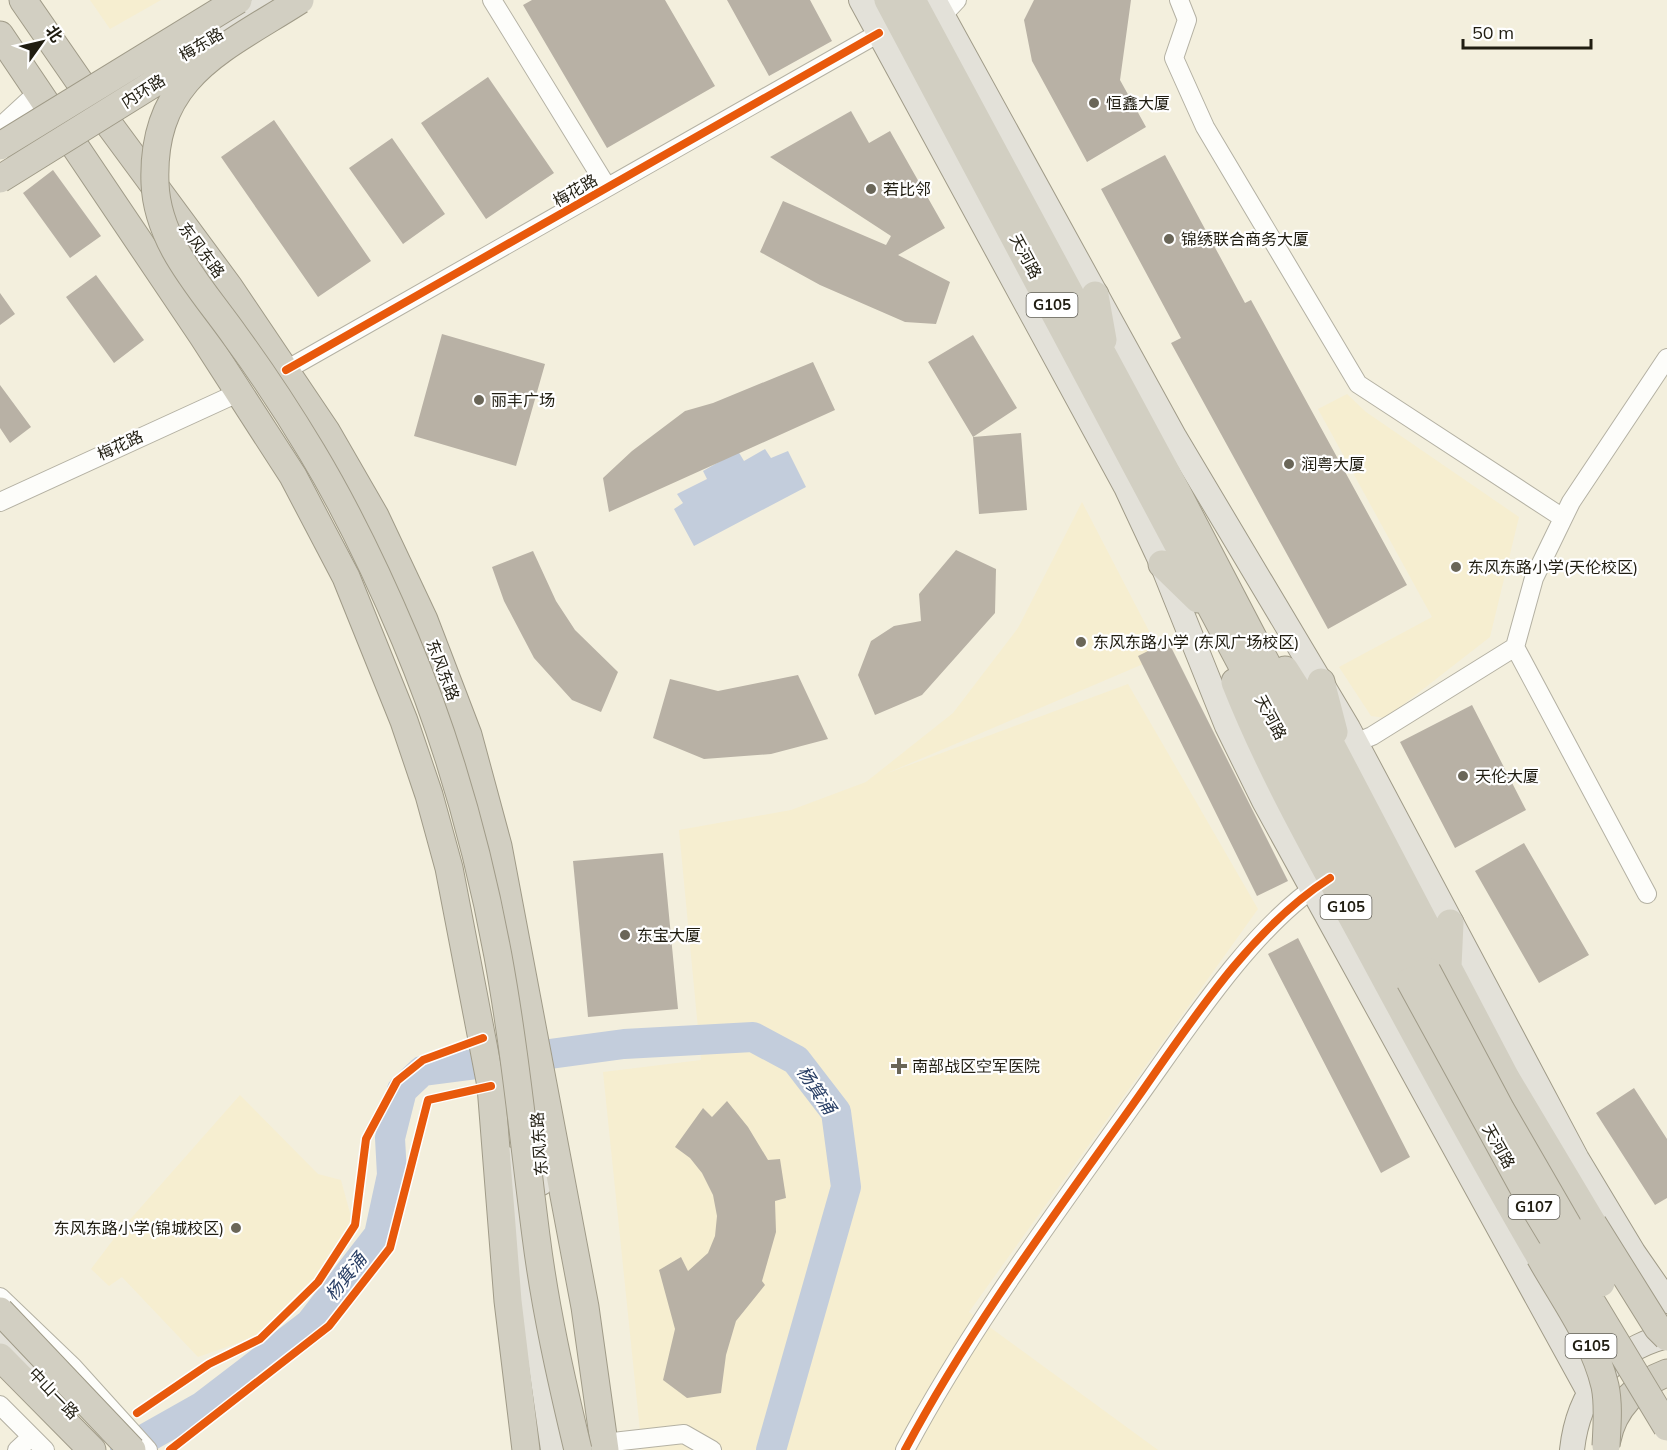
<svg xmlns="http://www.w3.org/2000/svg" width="1667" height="1450" font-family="Mulish,'Noto Sans SC',sans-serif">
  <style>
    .built { fill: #f6eed0 }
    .water { fill: #c3cddc }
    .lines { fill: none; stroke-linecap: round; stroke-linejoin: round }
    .river { stroke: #c3cddc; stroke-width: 30 }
    .building { fill: #b8b1a5 }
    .minor-casing { stroke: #b4b1a3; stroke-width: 20 }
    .major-casing { stroke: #a09b88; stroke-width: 26 }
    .highway-casing { stroke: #a09b88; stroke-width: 29 }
    .minor { stroke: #fdfdfa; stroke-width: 18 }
    .major { stroke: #e3e1d9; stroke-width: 24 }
    .highway { stroke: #d2cfc2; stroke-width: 27 }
    .highway-bridge-casing { stroke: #a09b88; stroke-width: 29; stroke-linecap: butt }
    .highway-bridge { stroke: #d2cfc2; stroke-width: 27 }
    .cycleway-casing { stroke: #fff; stroke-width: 11 }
    .cycleway { stroke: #e8590c; stroke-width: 8 }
    .poi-dot { fill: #6a6658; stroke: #fff; stroke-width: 2 }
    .labels { text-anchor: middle; stroke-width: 4.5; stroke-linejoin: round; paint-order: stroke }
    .shield { fill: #fff; stroke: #636158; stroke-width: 1.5 }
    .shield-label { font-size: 15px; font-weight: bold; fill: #201d11 }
    .street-label { font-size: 16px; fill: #201d11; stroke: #fff }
    .poi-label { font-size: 16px; fill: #201d11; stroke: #fff; text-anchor: start }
    .water-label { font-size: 18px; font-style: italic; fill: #273d64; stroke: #fff }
  </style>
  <rect width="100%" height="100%" fill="#f3efdd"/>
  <!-- built -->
  <path class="built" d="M90 0H161L110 29Z
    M1347 394 1366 412 1519 517 1490 637 1386 718 1371 716 1339 667 1432 617 1318 409Z
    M1082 502 1162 656 885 774 1128 684 1258 909 969 1312 1158 1450H642L603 1072 701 1060 679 830 791 810 866 782 953 713 1018 628Z
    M240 1095 318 1174 341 1180 353 1224 316 1279 255 1337 198 1357 122 1277 109 1286 91 1269 119 1232Z"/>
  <!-- water -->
  <path class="water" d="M765 449 771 458 788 451 806 487 694 546 674 509 683 503 677 494 707 479 703 471 738 451 744 461Z"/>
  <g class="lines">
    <!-- river -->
    <path class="river" d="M498 1061 624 1044 753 1037 796 1060 836 1112 846 1187 771 1450
      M125 1450 203 1406 310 1324 379 1235 392 1175 390 1138 402 1090 422 1071 476 1064"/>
  </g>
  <!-- building -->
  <path class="building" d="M532 0H665L715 86 607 148 523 5Z
    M727 0H810L832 41 769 76Z
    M1034 0H1131L1120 80 1146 127 1087 162 1032 61 1024 20Z
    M488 77 554 173 486 219 421 123Z
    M851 111 869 143 890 131 945 228 898 255 950 282 936 324 905 322 820 285 760 252 783 201 886 245 891 236 770 157Z
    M274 120 371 261 318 297 221 157Z
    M392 138 445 214 403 244 349 168Z
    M1165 155 1245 303 1251 300 1407 585 1328 629 1171 343 1181 338 1101 189Z
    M53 170 101 236 70 258 23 193Z
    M96 275 144 340 114 363 66 297Z
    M0 293 15 314 0 325Z
    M442 334 545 364 516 466 414 436Z
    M973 335 1017 408 973 437 928 362Z
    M813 362 835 410 609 512 603 478 632 451 685 411 713 403Z
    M0 385 31 427 10 443 0 428Z
    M1021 433 1027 510 979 514 973 437Z
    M956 550 996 569 995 613 922 695 875 715 858 675 871 641 894 626 921 621 919 594Z
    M533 551 556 601 575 630 618 672 601 712 572 700 534 658 504 601 492 567Z
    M1168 641 1288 881 1257 896 1138 656Z
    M798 675 828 739 771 754 704 759 653 738 670 679 718 691Z
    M1472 705 1526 810 1455 848 1400 742Z
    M1524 843 1589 955 1539 983 1475 871Z
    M663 853 678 1009 588 1017 573 861Z
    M1298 938 1410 1157 1381 1173 1268 954Z
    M1634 1088 1667 1139V1198L1655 1205 1596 1113Z
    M727 1101 748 1127 768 1160 780 1159 786 1198 775 1201 776 1232 762 1281 765 1285 736 1321 726 1355 721 1393 687 1398 663 1380 675 1329 659 1270 681 1257 688 1271 708 1253 715 1236 717 1216 713 1195 702 1173 690 1158 675 1147 703 1108 712 1117Z"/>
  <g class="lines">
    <defs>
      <path id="minor" d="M492 0 607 187
        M1179 0 1187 20 1174 58 1205 127 1358 384 1563 518
        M942 16 957 0
        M0 127 39 91
        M286 370 879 33
        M0 502 240 392
        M1515 647 1647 894
        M1355 743 1372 736 1515 647 1534 578 1571 502 1667 358
        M0 1297 73 1367 148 1450
        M0 1405 45 1450
        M604 1443 684 1434 712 1450
        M17 1450 31 1437
        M905 1450C970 1328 1053 1217 1133 1104 1183 1035 1250 929 1321 883"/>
      <path id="major" d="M861 0 1126 487 1162 564 1227 726 1264 801 1589 1392
        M934 0 1175 438 1348 728 1577 1159 1633 1252 1667 1301
        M171 63 275 0
        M536 1097 541 1183
        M507 1159 533 1310 553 1450
        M0 1338 59 1398
        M1572 1450C1578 1394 1610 1350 1667 1336"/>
      <path id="highway" d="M23 0 108 123 229 287 326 431 375 516 424 620 468 735 498 846 585 1307 605 1450
        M888 0 1410 981
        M912 0 1178 494 1427 971
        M0 35 202 335 293 476 346 577 404 721 429 795 449 868 491 1086 508 1301 526 1450
        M1095 295 1103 340
        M1162 564 1198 599
        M1285 670 1325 733 1506 1078 1593 1224
        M1235 682C1269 768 1315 849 1359 930 1418 1040 1477 1149 1540 1257
        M1321 682 1334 732
        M1448 966 1450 923
        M0 1357 92 1450
        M1607 1440C1613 1408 1637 1384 1667 1373"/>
    </defs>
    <!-- minor casing -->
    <use href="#minor" class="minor-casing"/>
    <!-- major casing -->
    <use href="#major" class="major-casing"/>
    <!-- highway casing -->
    <use href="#highway" class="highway-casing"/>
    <!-- minor -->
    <use href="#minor" class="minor"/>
    <!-- major -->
    <use href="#major" class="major"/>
    <!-- highway -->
    <use href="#highway" class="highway"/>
    <defs>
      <path id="highway-bridge" d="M300 0C222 50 151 76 155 183 157 243 203 290 236 337 263 374 288 412 312 452 348 512 378 575 405 639 448 741 478 848 498 956 515 1049 524 1143 536 1236 545 1308 561 1379 578 1450
        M0 146 238 0
        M0 179 193 59
        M1427 971 1501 1110 1601 1283
        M1410 981 1530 1200 1667 1427
        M1593 1224 1658 1328 1667 1337
        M1540 1257C1563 1298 1594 1339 1605 1386 1609 1405 1607 1426 1606 1446
        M0 1311 132 1450"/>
    </defs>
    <!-- highway-bridge casing -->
    <use href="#highway-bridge" class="highway-bridge-casing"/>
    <!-- highway-bridge -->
    <use href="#highway-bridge" class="highway-bridge"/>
    <defs>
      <path id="cycleway" d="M286 370 879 33
        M137 1413 209 1364 260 1339 318 1282 355 1225 366 1139 397 1081 423 1060 483 1038
        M170 1450 329 1326 390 1248 428 1100 491 1086
        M905 1450C968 1332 1047 1225 1124 1117 1183 1035 1244 933 1330 878"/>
    </defs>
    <!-- cycleway casing -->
    <use href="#cycleway" class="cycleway-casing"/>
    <!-- cycleway -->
    <use href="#cycleway" class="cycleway"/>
  </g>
  <!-- markers -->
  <g class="poi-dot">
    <circle cx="1094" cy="103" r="6"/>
    <circle cx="871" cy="189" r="6"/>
    <circle cx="1169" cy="239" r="6"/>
    <circle cx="479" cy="400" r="6"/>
    <circle cx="1289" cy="464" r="6"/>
    <circle cx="1456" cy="567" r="6"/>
    <circle cx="1081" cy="642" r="6"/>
    <circle cx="1463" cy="776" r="6"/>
    <circle cx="625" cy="935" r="6"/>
    <path d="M896 1057h6v6h6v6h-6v6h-6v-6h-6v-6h6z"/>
    <circle cx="236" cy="1228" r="6"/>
  </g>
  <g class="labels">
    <!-- shield labels -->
    <g class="shield">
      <rect x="1026.5" y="293" width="51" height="24" rx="4.5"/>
      <rect x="1320.5" y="895" width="51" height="24" rx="4.5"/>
      <rect x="1508.5" y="1195" width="51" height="24" rx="4.5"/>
      <rect x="1565.5" y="1334" width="51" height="24" rx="4.5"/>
    </g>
    <g class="shield-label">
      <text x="1052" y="310">G105</text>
      <text x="1346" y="912">G105</text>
      <text x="1534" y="1212">G107</text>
      <text x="1591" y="1351">G105</text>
    </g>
    <!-- street labels -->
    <g class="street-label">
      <text transform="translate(201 44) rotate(-31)" y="6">梅东路</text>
      <text transform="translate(143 91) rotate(-32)" y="6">内环路</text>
      <text transform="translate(575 190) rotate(-30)" y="6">梅花路</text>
      <text transform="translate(202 250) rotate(53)" y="6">东风东路</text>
      <text transform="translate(1026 256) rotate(62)" y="6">天河路</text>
      <text transform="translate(120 445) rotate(-25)" y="6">梅花路</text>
      <text transform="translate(443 670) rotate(69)" y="6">东风东路</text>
      <text transform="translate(1271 717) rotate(62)" y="6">天河路</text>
      <text transform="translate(539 1144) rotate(-94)" y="6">东风东路</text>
      <text transform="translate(1499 1146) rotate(61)" y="6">天河路</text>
      <text transform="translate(54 1393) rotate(46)" y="6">中山一路</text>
    </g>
    <!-- poi labels -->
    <g class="poi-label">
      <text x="1106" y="109">恒鑫大厦</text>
      <text x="883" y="195">若比邻</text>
      <text x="1181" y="245">锦绣联合商务大厦</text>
      <text x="491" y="406">丽丰广场</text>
      <text x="1301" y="470">润粤大厦</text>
      <text x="1468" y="573">东风东路小学(天伦校区)</text>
      <text x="1093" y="648">东风东路小学 (东风广场校区)</text>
      <text x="1475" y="782">天伦大厦</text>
      <text x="637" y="941">东宝大厦</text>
      <text x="912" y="1072">南部战区空军医院</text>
      <text x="224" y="1234" text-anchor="end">东风东路小学(锦城校区)</text>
    </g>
    <!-- water labels -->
    <g class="water-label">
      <text transform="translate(816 1090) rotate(56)" y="6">杨箕涌</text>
      <text transform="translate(346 1277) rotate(-52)" y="6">杨箕涌</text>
    </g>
  </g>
  <!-- north arrow -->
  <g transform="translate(42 42) rotate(56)" stroke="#ffffff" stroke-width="4.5" paint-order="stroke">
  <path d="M0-4.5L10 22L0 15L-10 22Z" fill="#201d11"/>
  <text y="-9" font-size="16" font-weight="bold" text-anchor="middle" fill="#201d11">北</text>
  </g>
  <!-- scale -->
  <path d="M1463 39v9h128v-9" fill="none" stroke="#201d11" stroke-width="3"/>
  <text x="1472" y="39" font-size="18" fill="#201d11" stroke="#ffffff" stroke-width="4.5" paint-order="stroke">50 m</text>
</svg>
